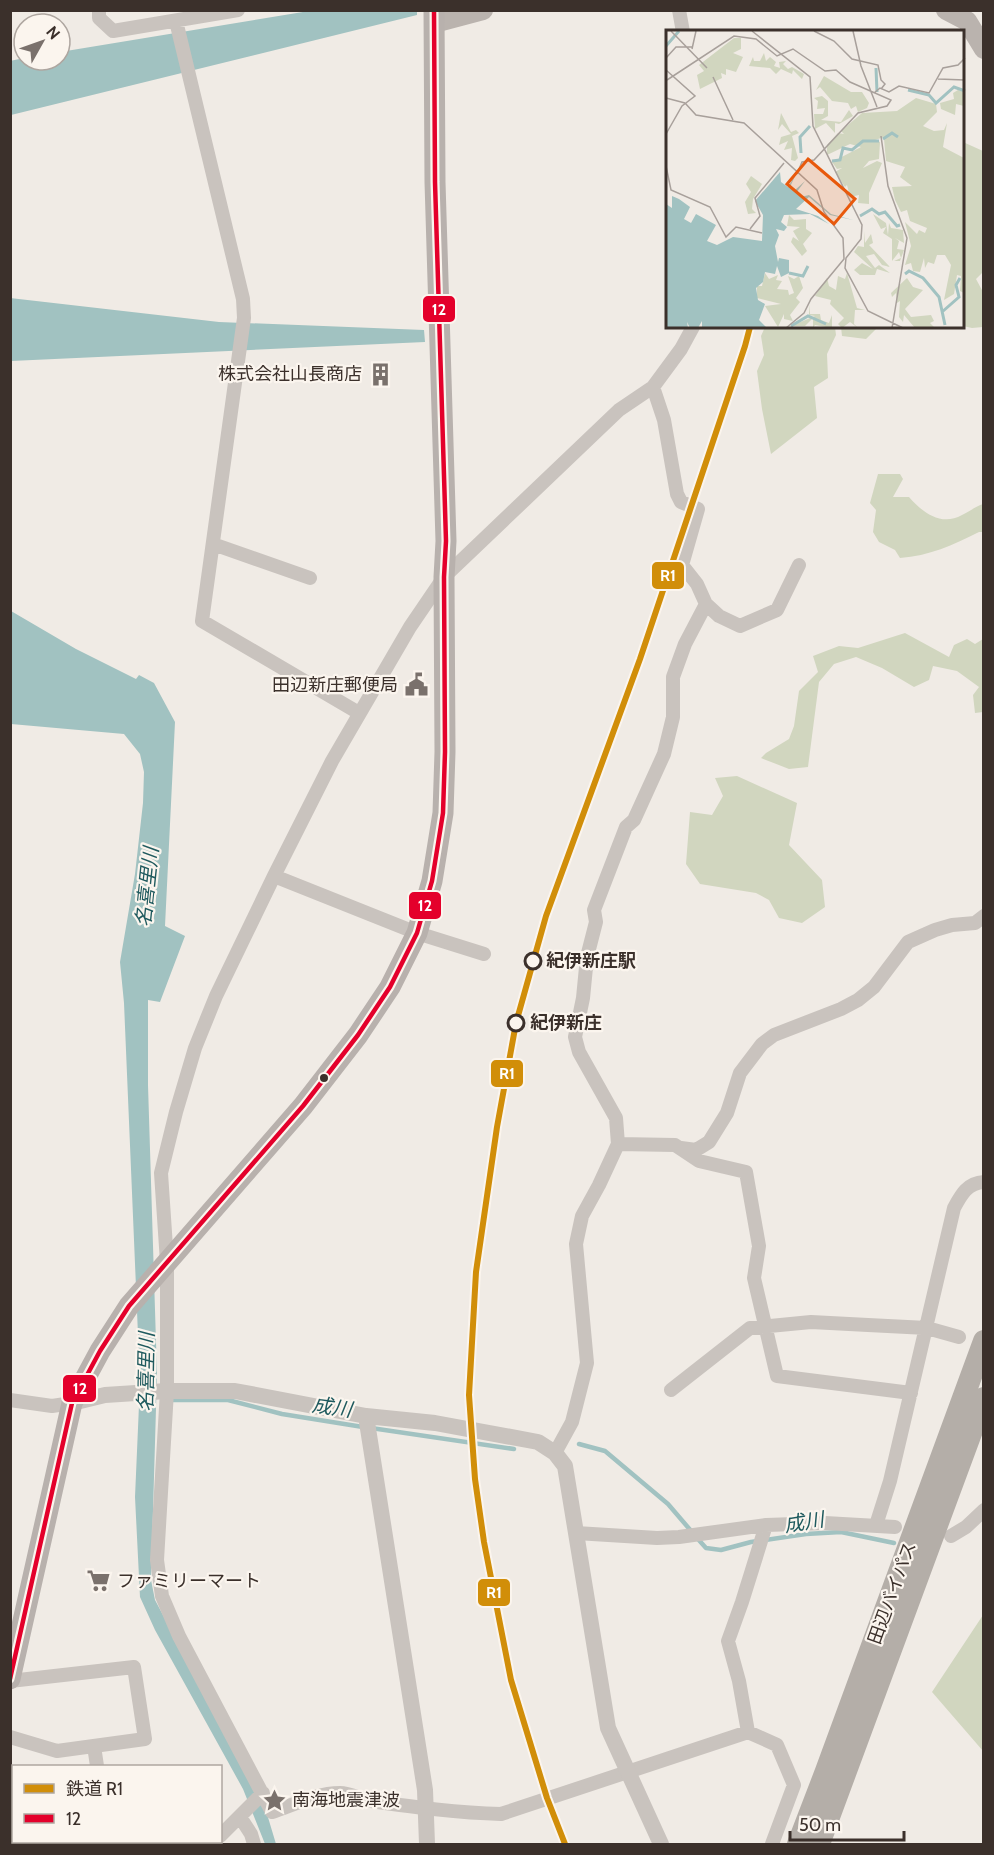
<svg xmlns="http://www.w3.org/2000/svg" width="994" height="1855" font-family="Cabin,'Noto Sans JP',sans-serif">
  <style>
    .green { fill: #d1d6bf }
    .water { fill: #a1c2c1 }
    .lines { fill: none; stroke-linecap: round; stroke-linejoin: round }
    .stream { stroke: #a1c2c1; stroke-width: 4.5 }
    .minor { stroke: #c9c3be; stroke-width: 14 }
    .tertiary { stroke: #c9c3be; stroke-width: 16 }
    .secondary { stroke: #bab3ae; stroke-width: 20 }
    .primary { stroke: #b8b1ad; stroke-width: 21 }
    .trunk { stroke: #b4aea8; stroke-width: 22 }
    .bus-1-casing { stroke: #fbf5ee; stroke-width: 9 }
    .bus-1 { stroke: #e4002b; stroke-width: 4.5 }
    .rail-1-casing { stroke: #fbf5ee; stroke-width: 10 }
    .rail-1 { stroke: #d18e09; stroke-width: 6 }
    .stop-dot { fill: #fbf5ee; stroke: #3b302b; stroke-width: 3 }
    .bus-dot { fill: #3b302b; stroke: #fbf5ee; stroke-width: 2 }
    .labels { text-anchor: middle; stroke-width: 4.5; stroke-linejoin: round; paint-order: stroke }
    .poi-label { font-size: 18px; fill: #3b302b; stroke: #fbf5ee; text-anchor: end }
    .stop-label { font-size: 18px; font-weight: bold; fill: #3b302b; stroke: #fbf5ee; text-anchor: start }
    .street-label { font-size: 18px; fill: #3b302b; stroke: #fbf5ee }
    .water-label { font-size: 20px; font-style: italic; fill: #1f5a5e; stroke: #fbf5ee }
    .inset-river { fill: none; stroke: #a1c2c1; stroke-width: 3 }
    .inset-road { fill: none; stroke: #a8a09b; stroke-width: 1.5 }
    .view { fill: #e8590c; fill-opacity: 0.15; stroke: #e8590c; stroke-width: 3 }
    .inset-edge { fill: none; stroke: #3b302b; stroke-width: 3 }
    .line-badge { stroke: #fbf5ee; stroke-width: 2 }
    .badge-label { font-size: 16px; text-anchor: middle; font-weight: bold; fill: #fff }
  </style>
  <rect width="100%" height="100%" fill="#f0ebe5"/>
  <!-- green -->
  <path class="green" d="M963 142 983 151V272L976 279 983 292V327L972 328 963 326Z
    M765 327H835L836 335 827 354 828 378 814 387 817 418 771 454 762 409 757 371 764 355 761 336Z
    M841 327H878L866 339 842 336Z
    M878 474H900L903 479 893 497H909C922 512 941 527 962 515 970 511 975 507 983 504V532H979C953 545 929 556 900 558L895 550 879 542 873 532 876 510 870 503Z
    M905 633 949 657 954 645 967 639 975 644 983 639V712L975 713 973 695 979 687 957 671 933 666 929 680 914 687 882 668 856 657 834 664 819 682 808 767 789 769 761 758 766 753 789 739 794 726 799 691 818 672 813 656 839 646 858 648Z
    M737 776 797 803 789 845 822 880 825 907 802 923 779 918 769 900 756 893 700 884 686 864 690 812 712 815 723 796 715 778Z
    M983 1615 984 1751H983L932 1692Z"/>
  <!-- water -->
  <path class="water" d="M309 11H417V15L11 115 10 61 24 58V60H60V52Z
    M10 298 219 322 424 330 425 342 11 361Z
    M11 611 76 649 136 679 139 675 154 683 175 722 165 926 185 936 160 1002 148 1000V1085L157 1374 151 1580 155 1600 257 1791 267 1814 276 1844H265L243 1789 155 1630 140 1597 135 1497 140 1382 124 1003 120 962 135 874 143 803 144 772 140 754 124 734 11 724Z"/>
  <g class="lines">
    <!-- stream -->
    <path class="stream" d="M168 1400H228L282 1414 363 1427
      M371 1428 514 1449
      M579 1444 605 1451 668 1504 692 1532
      M697 1538 706 1548 721 1550 751 1542 806 1534 841 1532 894 1543"/>
    <!-- minor -->
    <path class="minor" d="M99 10V18L113 31 238 10
      M679 10 683 32
      M176 21 243 299 244 318 202 621 359 713
      M693 327 681 349 653 387 619 410 444 577 410 627 332 761 274 876 216 996 195 1048 176 1112 161 1173 167 1262V1391L157 1560 162 1596 179 1636 272 1812C293 1805 317 1793 340 1793 350 1793 361 1799 371 1801 414 1807 458 1813 501 1814L748 1732 777 1745 794 1785 772 1844
      M653 387 664 420 677 494 681 502 698 509 682 565 697 584 706 604 719 616 740 626 777 610 799 565
      M213 544 310 578
      M274 876 417 933 484 954
      M618 1144 675 1145 699 1161 746 1172 759 1246 754 1278 777 1376 911 1393
      M681 1148 696 1150 709 1142 727 1113 740 1073 762 1044 774 1035 841 1009 858 1000 874 987 908 942 935 930 952 925 975 923 984 916
      M671 1390 750 1328 811 1322 868 1325 927 1328 959 1337
      M10 1400 52 1406 72 1403
      M555 1453 572 1422 587 1363 576 1244 582 1216 599 1185 618 1144 616 1118 579 1052 575 1037 583 998 587 957 596 922 594 910 626 827 634 820 664 754 673 717V677L685 644 706 604
      M876 1525 890 1481 954 1208C961 1195 967 1183 984 1182
      M576 1533 657 1538 679 1537 766 1525 825 1523 895 1527
      M951 1536 966 1527 984 1510
      M10 1681 134 1667 145 1739 57 1751 10 1737
      M748 1732 739 1681 728 1641 742 1602 766 1525
      M94 1746 97 1766
      M240 1817 251 1834 254 1844
      M220 1836 263 1793"/>
    <!-- tertiary -->
    <path class="tertiary" d="M72 1403 105 1395 167 1391H235L366 1416 435 1423 538 1442 555 1453 565 1466 608 1728 661 1844
      M366 1416 425 1790 427 1844"/>
    <!-- secondary -->
    <path class="secondary" d="M946 10 967 21 984 49
      M434 23 483 10"/>
    <!-- primary -->
    <path class="primary" d="M10 1679 72 1403 100 1351 129 1306 303 1106 358 1035 390 987 417 933 432 881 443 813 445 752 444 577 446 541 435 182 434 10"/>
    <!-- trunk -->
    <path class="trunk" d="M798 1844 826 1771 984 1341
      M819 1844 984 1398"/>
    <defs>
      <path id="bus-1" d="M10 1679 72 1403 100 1351 129 1306 303 1106 358 1035 390 987 417 933 432 881 443 813 445 752 444 577 446 541 435 182 434 10"/>
    </defs>
    <!-- bus-1 casing -->
    <use href="#bus-1" class="bus-1-casing"/>
    <!-- bus-1 -->
    <use href="#bus-1" class="bus-1"/>
    <defs>
      <path id="rail-1" d="M565 1844 547 1798 511 1680 484 1542 475 1479 469 1395 476 1272 497 1127 516 1023 546 916 640 659 745 346 750 327"/>
    </defs>
    <!-- rail-1 casing -->
    <use href="#rail-1" class="rail-1-casing"/>
    <!-- rail-1 -->
    <use href="#rail-1" class="rail-1"/>
  </g>
  <!-- icons -->
  <defs>
    <symbol id="building-bare" viewBox="-9 -9 18 18"><path d="M-4-6H4V6H1V3H-1V6H-4ZM-2.5-4.3h1.7v1.8h-1.7ZM.8-4.3h1.7v1.8H.8ZM-2.5-1h1.7V.8h-1.7ZM.8-1h1.7V.8H.8Z" fill="#7a716c" stroke="#fbf5ee" stroke-width="2.5" paint-order="stroke"/></symbol>
    <symbol id="civic-bare" viewBox="-9 -9 18 18"><path d="M-.6-6.5H3V-4.5H.6V-3L4-1V1h2V6H-6V1h2V-1L-.6-3ZM-1.2 2.5V6h2.4V2.5Z" fill="#7a716c" stroke="#fbf5ee" stroke-width="2.5" paint-order="stroke"/></symbol>
    <symbol id="supermarket-bare" viewBox="-9 -9 18 18"><path d="M-6-5.5h2.5l.6 2H6L4.5 2H-2.5L-4.4-4H-6ZM-1.5 3.2a1.3 1.3 0 1 0 .1 0ZM3 3.2a1.3 1.3 0 1 0 .1 0Z" fill="#7a716c" stroke="#fbf5ee" stroke-width="2.5" paint-order="stroke"/></symbol>
    <symbol id="sight-bare" viewBox="-9 -9 18 18"><path d="M0-6L1.8-2.2L6-1.7L2.9 1.2L3.7 5.4L0 3.3L-3.7 5.4L-2.9 1.2L-6-1.7L-1.8-2.2Z" fill="#7a716c" stroke="#fbf5ee" stroke-width="2.5" paint-order="stroke"/></symbol>
  </defs>
  <g fill-rule="evenodd">
    <use href="#building-bare" x="364" y="358" width="33" height="33"/>
    <use href="#civic-bare" x="400" y="668" width="33" height="33"/>
    <use href="#supermarket-bare" x="82" y="1564" width="33" height="33"/>
    <use href="#sight-bare" x="258" y="1784" width="33" height="33"/>
  </g>
  <!-- markers -->
  <g class="stop-dot">
    <circle cx="533" cy="961" r="8"/>
    <circle cx="516" cy="1023" r="8"/>
  </g>
  <circle class="bus-dot" cx="324" cy="1078" r="5"/>
  <g class="labels">
    <!-- poi labels -->
    <g class="poi-label">
      <text x="362" y="380">株式会社山長商店</text>
      <text x="398" y="691">田辺新庄郵便局</text>
      <text x="117" y="1587" text-anchor="start">ファミリーマート</text>
      <text x="292" y="1806" text-anchor="start">南海地震津波</text>
    </g>
    <!-- stop labels -->
    <g class="stop-label">
      <text x="546" y="967">紀伊新庄駅</text>
      <text x="530" y="1029">紀伊新庄</text>
    </g>
    <!-- street labels -->
    <g class="street-label">
      <text transform="translate(892 1593) rotate(-70)" y="6">田辺バイパス</text>
    </g>
    <!-- water labels -->
    <g class="water-label">
      <text transform="translate(147 887) rotate(-84)" y="7">名喜里川</text>
      <text transform="translate(146 1372) rotate(-89)" y="7">名喜里川</text>
      <text transform="translate(332 1407) rotate(8)" y="7">成川</text>
      <text transform="translate(804 1522) rotate(-9)" y="7">成川</text>
    </g>
  </g>
  <!-- overview -->
  <g transform="translate(666 30)">
    <rect width="298" height="298" fill="#f0ebe5"/>
    <path d="M68 8H75V19L67 23 77 27 70 42 60 39V45L55 43 56 48 34 59 31 45 38 41 33 35ZM98 23 100 31 104 27 110 32 108 36 114 38 113 32 120 31 117 34 122 39 126 37 138 44 136 49 127 40 126 44 115 39 110 44 104 38 83 36 87 27 88 31H94ZM158 46 185 62H196L203 73 201 78 192 82 190 76 185 79 182 73 166 71 154 57 150 60ZM292 60 298 62V76L290 74 289 85 275 79 274 73 288 69 287 63ZM156 66 162 71V86L155 90 175 92 183 80 187 86 173 94 169 93V103L160 93 149 99 148 84H157L159 78 151 79 152 71 148 68ZM250 68 270 74 271 82 257 96 268 101 278 100 281 93 277 117 298 128V263L294 261 295 246 291 245 288 264 278 270 285 235 279 225H271L268 234 262 232 259 238 258 228 254 242 247 241 245 233 239 235 245 216 239 192 251 204 253 200 259 203 261 198 244 191 241 180 235 182 229 170 226 157 246 156 234 147 239 137 220 131 218 109 221 106 209 110 214 112 213 129 203 131 197 138 211 131 216 133 203 163V174L192 173 193 165 184 167 181 155 179 157 169 142 176 138 171 139 166 132 195 117 184 114 161 125V115L172 103 178 104 175 101 196 83 231 81ZM115 83 125 102 130 100 133 103 126 106 132 128 129 131 125 130 126 118 118 120 122 111 113 115 115 107 125 104 116 94 112 100ZM85 146 96 154 87 169 86 179 90 183 82 184 79 172 85 162 80 154ZM207 184 220 193 222 205 223 193 225 198 237 200 238 213 229 208 233 211 231 219 238 220 234 231H228L235 228 233 222 226 231V209L217 203 220 197 215 199ZM123 185 128 190 140 189V199L146 203 137 214 141 221 136 226 125 212 127 207 133 211 127 201 134 197 121 196ZM198 201 199 213 205 204 207 213 203 215 224 237 216 235 208 224 200 226 209 238 213 235 224 243 211 239 209 245H194L188 240 196 233 207 239 188 222 192 216 198 217ZM99 243 103 249 112 245 110 250 116 251 111 259 122 260 123 265 128 263 122 246 128 249 133 246 137 258 130 268 134 272 124 285 127 291 118 289V284L112 297 99 276 115 274 91 268V256H96ZM181 243 191 278 199 280H189L188 294 192 298 184 292 176 298 172 294 178 288 164 274 165 270 149 266 161 248 163 256 170 260 172 246 179 249ZM241 248 247 257 257 260 239 279 245 287 265 285 268 291 264 293 269 298H249L238 285 237 292 233 287 234 271 231 273 230 263 226 267 225 263ZM143 274 144 284H154L155 290 163 293 166 285V298L149 295 147 298V288L139 296H125L149 286 143 285Z" fill="#d1d6bf"/>
    <path d="M114 142 115 152 122 157 130 144 124 157 128 161 139 151 130 163 135 167 143 165 165 184 187 190 164 185 143 167 130 179 152 186 163 194 144 184 118 185 115 192 121 197 118 201 110 199 113 205 109 216 112 232 113 228 123 230V243L115 247 111 236 109 244 99 242 97 252 90 258 92 270 99 274 93 290 101 298H36V291L32 298H24L21 292 22 298H0V174L6 178V166L13 169 24 177 18 189 25 193 30 184 50 195 41 211 51 215 67 207 96 211 97 185 89 171Z" fill="#a1c2c1"/>
    <path class="inset-river" d="M0 16 13 1M210 38 211 62M242 60 263 65 270 73 288 57 299 61M217 109 226 103 232 107M135 123 134 107 144 96M166 131 174 130 177 118 186 120 197 111H213M194 186 206 179 213 184 219 182 231 196 234 195M123 243 137 246 142 236M239 244 243 241 257 248 273 267 279 295M276 282 293 267 290 255 294 248M125 296 142 286 160 294"/>
    <path class="inset-road" d="M5 1 41 38M86 1 144 47 147 96 196 195 195 209 180 228 179 238 202 281 237 298M148 1 168 11 186 29 212 35 215 50 219 54 215 59M187 1 195 36 211 77M26 19 30 1M0 28 10 17H26M0 40 29 66 16 76 0 104M47 47 67 90M272 49 299 50M1 50 68 6 90 9 111 26 127 19 159 41 170 40 184 52 225 70 221 76 192 83 148 130 136 132 131 144M208 63 214 58 223 62 233 56 263 63 277 38 292 35 299 28M0 68 19 73M19 73 30 85 78 93 151 160 158 182 177 208 178 229 145 269 138 283 120 298M215 106 222 156 241 208 226 298M0 136 5 160 44 177 60 207 70 197 96 203M84 199 94 186 89 168 118 133"/>
    <path class="view" d="M142 129 189 169 168 194 121 154Z"/>
    <rect width="298" height="298" class="inset-edge"/>
  </g>
  <g class="line-badge">
    <rect x="422" y="295" width="34" height="28" rx="6" fill="#e4002b"/>
    <rect x="651" y="561" width="34" height="29" rx="6" fill="#d18e09"/>
    <rect x="408" y="891" width="34" height="29" rx="6" fill="#e4002b"/>
    <rect x="490" y="1059" width="34" height="29" rx="6" fill="#d18e09"/>
    <rect x="62" y="1374" width="35" height="29" rx="6" fill="#e4002b"/>
    <rect x="477" y="1578" width="34" height="29" rx="6" fill="#d18e09"/>
  </g>
  <g class="badge-label">
    <text x="439" y="315">12</text>
    <text x="668" y="581">R1</text>
    <text x="425" y="911">12</text>
    <text x="507" y="1079">R1</text>
    <text x="80" y="1394">12</text>
    <text x="494" y="1598">R1</text>
  </g>
  <!-- border -->
  <rect width="994" height="1855" fill="none" stroke="#3b302b" stroke-width="24"/>
  <!-- legend -->
  <rect x="12" y="1765" width="210" height="78" fill="#fbf5ee" stroke="#aea6a0" stroke-width="1.5"/>
  <rect x="24" y="1784" width="30" height="9" fill="#d18e09" stroke="#aea6a0" stroke-width="1.5"/>
  <text x="66" y="1795" font-size="18" fill="#3b302b">鉄道 R1</text>
  <rect x="24" y="1814" width="30" height="9" fill="#e4002b" stroke="#aea6a0" stroke-width="1.5"/>
  <text x="66" y="1825" font-size="18" fill="#3b302b">12</text>
  <!-- north arrow -->
  <g transform="translate(42 42) rotate(50)"><circle r="28" fill="#fbf5ee" stroke="#aea6a0" stroke-width="1.5"/>
  <path d="M0-4.5L10 22L0 15L-10 22Z" fill="#7a716c"/>
  <text y="-9" font-size="16" font-weight="bold" text-anchor="middle" fill="#3b302b">N</text>
  </g>
  <!-- scale -->
  <path d="M790 1831v9h114v-9" fill="none" stroke="#3b302b" stroke-width="3"/>
  <text x="799" y="1831" font-size="18" fill="#3b302b" stroke="#fbf5ee" stroke-width="4.5" paint-order="stroke">50 m</text>
</svg>
